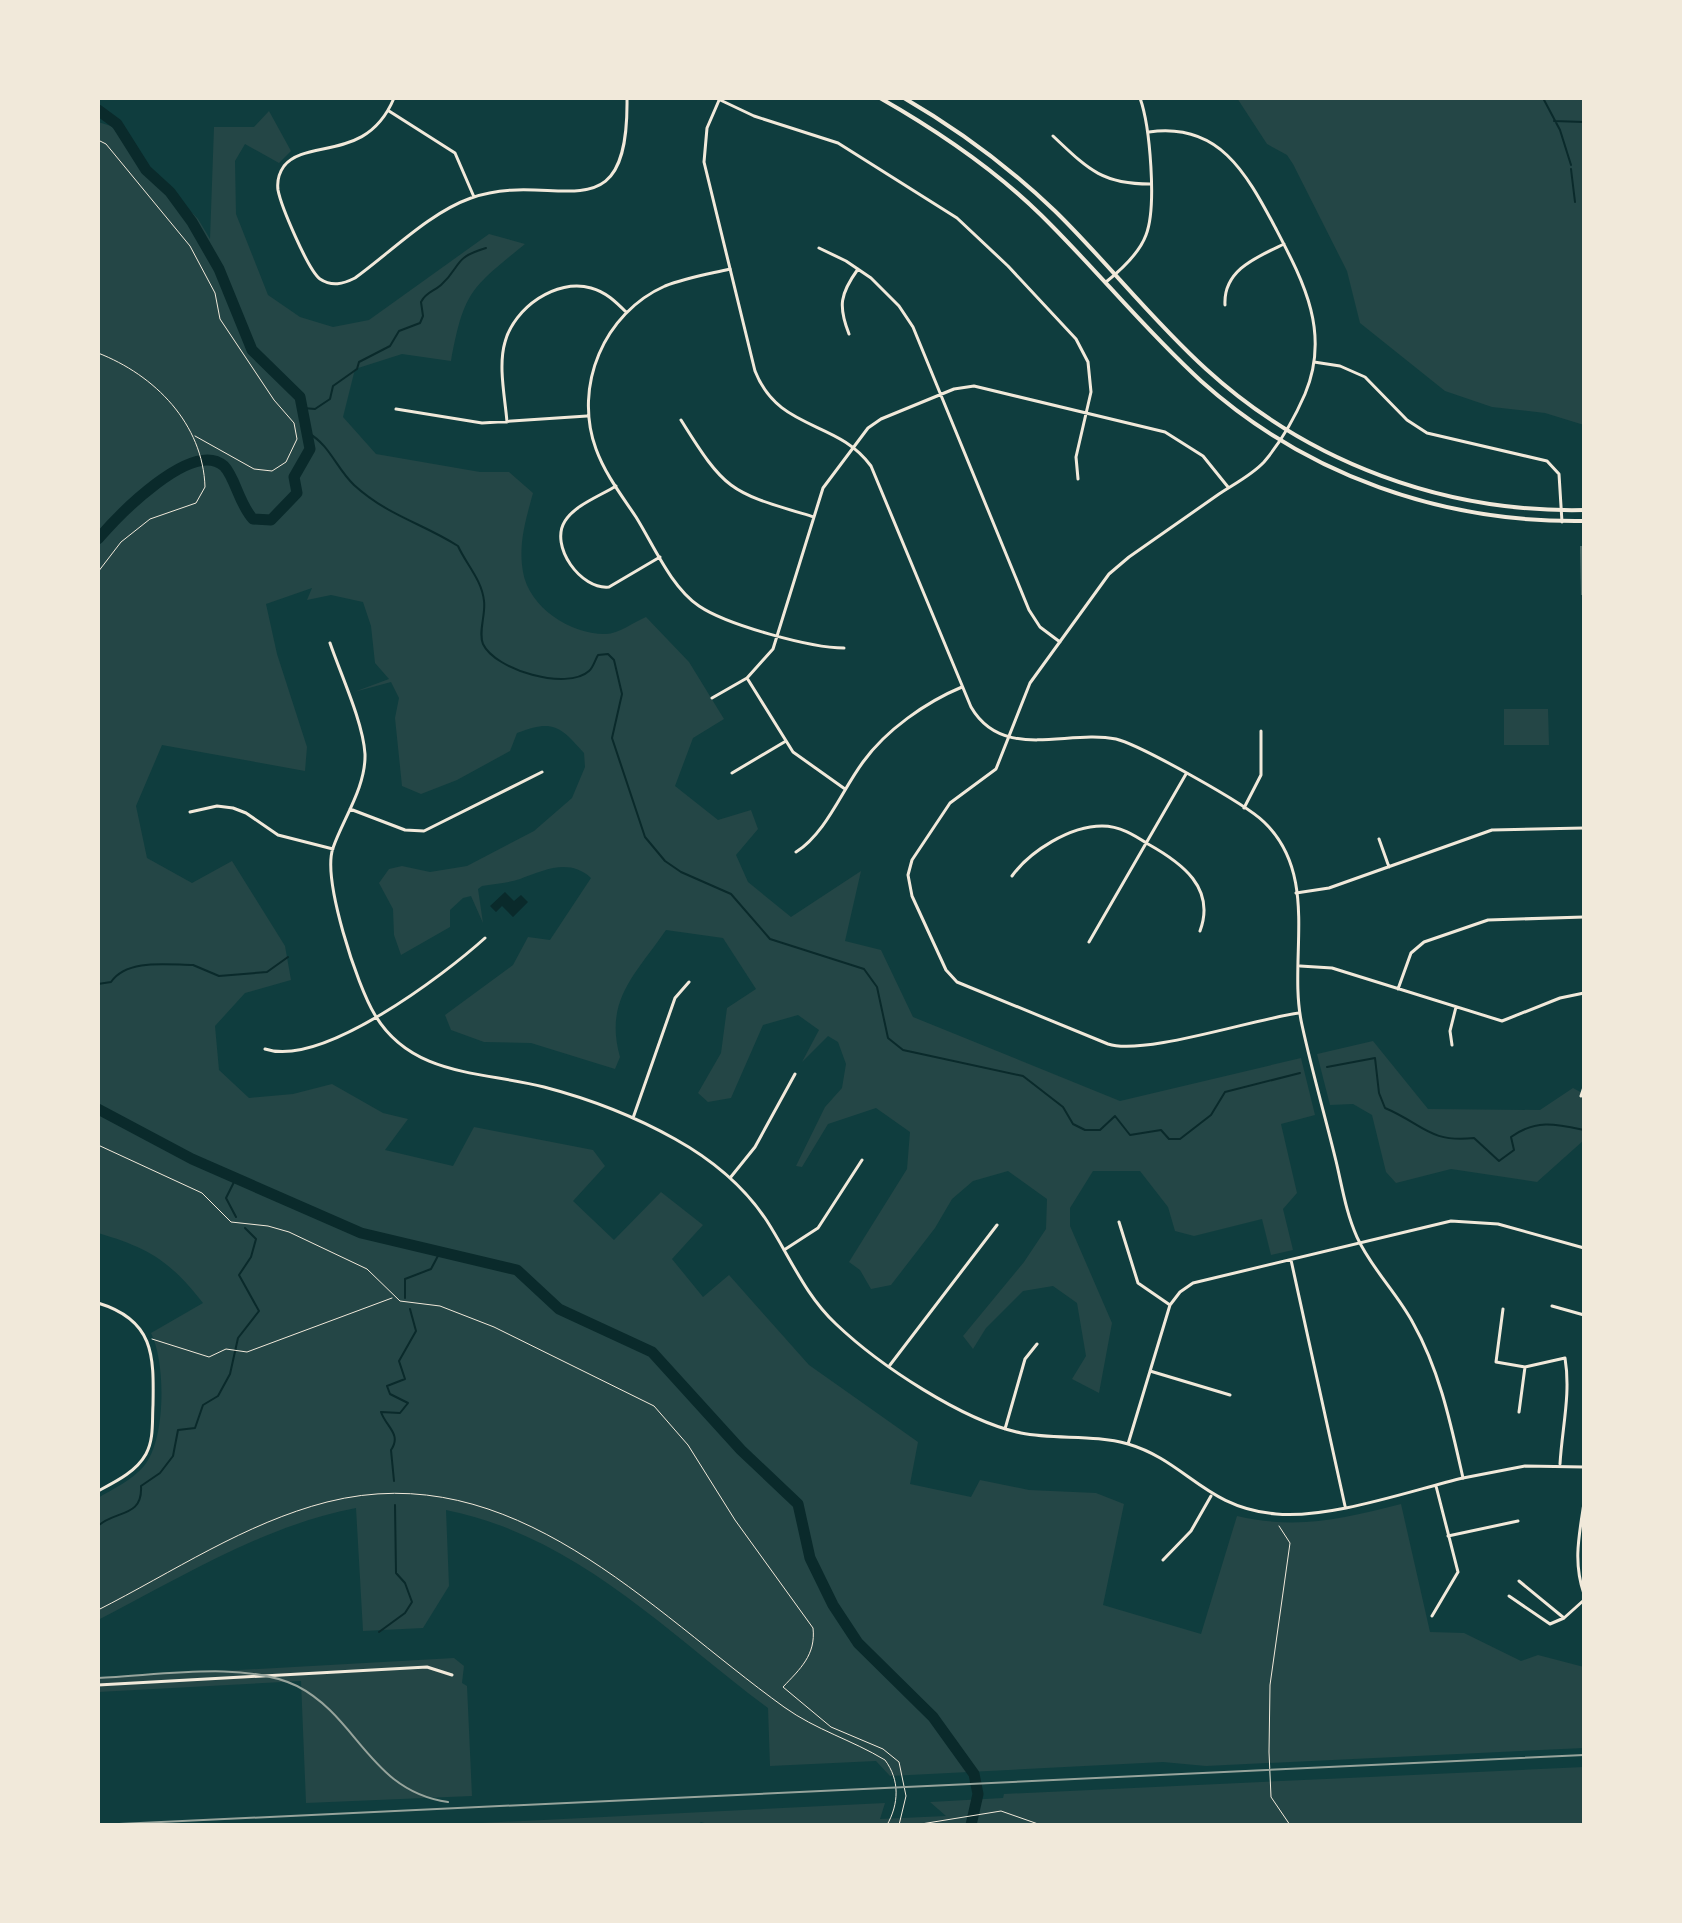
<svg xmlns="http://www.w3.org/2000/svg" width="1682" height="1923" font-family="Commissioner,sans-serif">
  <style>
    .green { fill: #244646 }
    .water { fill: #0a2a2b }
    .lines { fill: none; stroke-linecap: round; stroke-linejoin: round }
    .stream { stroke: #0a2a2b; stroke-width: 2 }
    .river { stroke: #0a2a2b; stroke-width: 11 }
    .building { fill: #486865 }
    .path { stroke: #f1e9da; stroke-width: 1 }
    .service { stroke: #f1e9da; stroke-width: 1 }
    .minor { stroke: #f1e9da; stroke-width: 3 }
    .tertiary { stroke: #f1e9da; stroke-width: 3 }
    .primary { stroke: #f1e9da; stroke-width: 4 }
    .rail { stroke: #97a49c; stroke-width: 2 }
  </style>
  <rect width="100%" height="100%" fill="#0f3d3e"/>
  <!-- green -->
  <path class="green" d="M1237 98H1584V425L1545 413 1492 407 1445 391 1360 323 1347 271 1293 164 1287 155 1267 144Z
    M269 111 291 151 279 163 245 144 235 161 236 214 268 295 300 317 333 327 369 320 489 234 525 244C471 288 464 291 451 361L402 354 355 369 343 417 376 454 480 472H509L533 493C526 519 518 544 523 572 529 608 572 635 606 634 618 634 634 622 646 617L689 662 724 719 693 738 675 786 718 820 751 810 758 829 736 855 748 882 791 917 861 871 845 941 881 950 913 1017 1120 1101 1301 1058 1315 1115 1281 1124 1297 1193 1283 1209 1293 1250 1271 1255 1262 1219 1194 1236 1175 1231 1168 1207 1140 1171H1093L1070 1208V1226L1112 1323 1099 1393 1072 1379 1086 1356 1077 1303 1053 1286 1023 1291 986 1328 973 1349 963 1336 1024 1262 1046 1229 1047 1199 1008 1171 973 1181 952 1199 935 1228 891 1285 871 1289 860 1270 849 1262 907 1169 910 1132 876 1108 828 1124 802 1167 796 1166 825 1107 842 1088 846 1064 838 1042 828 1036 802 1062 819 1030 798 1015 763 1025 731 1098 708 1102 698 1093 721 1053 727 1008 756 989 723 938 666 930C635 975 604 1000 620 1057L615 1069 531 1043 484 1042 451 1030 445 1015 513 965 528 937 550 940 591 878C569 858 545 870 520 879 508 883 494 884 482 886L478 889 483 923 471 896 463 898 450 910V927L401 955 394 935 393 909 379 883 389 869 402 866 430 872 467 866 534 831 572 798 585 767 584 753C560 726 553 719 517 733L510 751 457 780 421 794 402 786 395 718 399 698 391 682 354 692 389 679 375 663 371 626 363 602 331 595 307 600 312 588 266 604 277 654 307 747 305 771 162 745 136 806 147 858 192 883 232 861 285 946 291 980 245 993 215 1026 219 1070 249 1098 293 1094 332 1084 383 1113 408 1119 385 1150 453 1166 474 1127 593 1150 605 1166 573 1201 614 1240 661 1192 703 1225 672 1259 703 1297 729 1275 809 1365 918 1442 910 1484 971 1497 980 1480 1029 1490 1096 1493 1124 1504 1103 1605 1201 1634 1237 1516C1299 1530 1341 1519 1401 1504L1430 1632 1464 1633 1521 1661 1538 1655 1584 1667V1748L1206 1766 1163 1762 890 1776 876 1761 770 1766 768 1708C666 1632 576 1536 446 1510L449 1586 423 1628 363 1631 356 1508C263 1526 182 1577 98 1620V1498C113 1489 132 1480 144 1466 166 1440 166 1363 151 1333L203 1303C170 1261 149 1248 98 1233V122L111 126 198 219 210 239 214 127H254Z
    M1504 709H1548L1549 745H1504Z
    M1373 1041 1428 1109 1540 1110 1573 1088 1584 1094V1140L1537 1182 1451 1169 1396 1183 1386 1172 1372 1115 1353 1104 1330 1105 1317 1054Z
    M454 1658 464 1666 462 1683 467 1686 472 1796 306 1803 301 1681 98 1692V1678Z
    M1584 1767V1825H711L701 1822 697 1825H442L885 1803 880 1819 946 1816 930 1802 1003 1798 1004 1794Z"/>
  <!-- water -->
  <path class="water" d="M505 892 514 901 521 895 528 902 513 917 502 906 496 912 490 906Z"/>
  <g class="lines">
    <!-- stream -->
    <path class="stream" d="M1543 98 1560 130 1571 165
      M1554 121 1584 122
      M1571 169 1575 202
      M303 408 315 409 330 399 333 386 357 369 359 362 390 346 399 331 420 323 423 316 421 302C426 292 433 292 441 285 462 266 452 258 486 248
      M308 433C330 445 336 468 354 485 388 516 422 523 458 546 466 564 482 580 484 601 486 614 478 632 483 644 495 670 567 691 589 671 593 668 595 660 598 655L608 654 614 660 622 694 612 738 645 837 665 861 681 872 731 894 770 939 864 969 877 987 888 1038 903 1050 1023 1076 1063 1107 1073 1124 1085 1130H1100L1115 1116 1130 1135 1161 1130 1169 1139H1180L1211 1115 1225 1092 1300 1073
      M98 984 111 982C127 958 170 965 193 965L219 976 267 972 288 957
      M1327 1067 1375 1058 1379 1093 1385 1108C1423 1124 1429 1143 1474 1138L1499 1161 1514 1150 1511 1137C1536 1119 1556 1124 1584 1130
      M236 1217 226 1198 236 1178
      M405 1298V1279L431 1269 440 1252
      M394 1481 391 1450C402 1434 386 1427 381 1412L400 1413 408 1403 390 1394 387 1386 405 1379 399 1361 416 1331 410 1309
      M98 1526C115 1510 143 1518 141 1486L160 1473 173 1456 178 1430 195 1428 203 1405 218 1396 230 1374 238 1338 259 1311 239 1275 251 1257 256 1239 245 1228
      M379 1632 405 1613 412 1602 405 1583 396 1573 395 1505"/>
    <!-- river -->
    <path class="river" d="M98 110 117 124 146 170 170 192 192 222 219 269 252 350 300 397 310 449 294 477 297 493 271 520 253 519C239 504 235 477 224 466 192 438 117 517 98 539
      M98 1109 192 1159 361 1233 517 1270 559 1309 652 1352 741 1450 798 1504 810 1558 833 1605 858 1643 933 1717 974 1774 978 1794 971 1825"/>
  </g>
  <!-- building -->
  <path class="building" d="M1580 546H1584V595H1581Z"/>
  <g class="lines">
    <!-- path -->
    <path class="path" d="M98 140 106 144 190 246 215 293 220 319 274 400 294 423 297 439 286 462 272 471 254 469 195 436
      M98 353C155 375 203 424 205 487L196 503 150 519 121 542 98 572
      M98 1145 202 1193 231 1222 268 1226 289 1232 367 1269 400 1301 440 1306 494 1327 654 1406 688 1445 735 1520 813 1628C816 1655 800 1669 783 1687L831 1727 883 1749 899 1762 906 1796 899 1825
      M152 1339 209 1357 226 1349 247 1352 392 1298
      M1279 1526 1290 1543 1270 1685 1269 1752 1271 1797 1290 1825
      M915 1825 1001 1811 1041 1825"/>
    <!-- service -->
    <path class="service" d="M98 1610C173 1572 245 1523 327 1502 513 1455 648 1609 784 1707 816 1730 852 1740 885 1760 900 1780 899 1804 887 1825"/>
    <!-- minor -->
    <path class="minor" d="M394 98C367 163 307 138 284 166 279 173 277 182 278 190 281 206 308 270 320 279 332 287 343 284 355 278 391 252 429 213 471 198 554 168 629 241 627 98
      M716 98 754 116 838 143 957 218 1008 266 1076 339 1088 362 1091 392 1076 457 1078 479
      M389 111 455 153 474 197
      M1149 132C1219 122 1246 173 1275 227 1303 281 1331 332 1305 394 1295 417 1280 443 1264 462 1252 475 1234 484 1219 494 1189 515 1159 536 1129 557L1109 574 1030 683 996 769 950 803 912 860 908 875 912 896 946 970 957 982 1108 1044C1143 1056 1254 1019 1299 1013
      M1053 136C1087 168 1101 184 1150 184
      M819 248 846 261 871 278 899 306 913 327 1029 610 1040 627 1060 642
      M730 269C709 274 686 278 665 286 604 313 573 386 596 449 605 474 622 496 636 517 654 546 671 587 699 606 727 625 811 648 844 648
      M1106 282C1121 270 1139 254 1146 235 1157 207 1150 126 1140 98
      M1225 305C1223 270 1257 257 1284 244
      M849 334C838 306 840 294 858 269
      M1314 362 1340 366 1365 377 1407 420 1427 433 1547 461 1559 474 1562 522
      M396 409 482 423 587 416
      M681 420C727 494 731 492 814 517
      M507 422C505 397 498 366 505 342 514 308 556 278 591 288 606 292 616 302 626 312
      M616 486C600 496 575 505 565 521 549 546 581 590 609 587L660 557
      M330 643C341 675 363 722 365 754 366 787 343 819 333 848 322 879 357 986 375 1015 412 1077 482 1071 544 1087 590 1099 634 1116 675 1139 711 1159 744 1186 767 1221 790 1257 805 1295 836 1324 879 1365 963 1421 1021 1433 1056 1440 1093 1434 1128 1444 1186 1461 1205 1508 1276 1514 1330 1519 1409 1491 1463 1478
      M747 678 793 752 845 789
      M712 698 747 678 773 649 823 488 868 428 881 419 954 389 974 386 1165 432 1203 456 1228 487
      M732 773 786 741
      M1244 808 1261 775V731
      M350 809 405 830 424 831 542 772
      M190 812 217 806 233 808 246 813 278 835 333 849
      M1379 839 1389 867
      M796 852C826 833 842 790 863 762 886 730 926 702 962 687
      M1012 876C1030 851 1070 826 1102 826 1120 826 1134 835 1148 844 1182 863 1216 888 1200 931
      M1296 893 1329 888 1492 830 1584 828
      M1089 942 1186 774
      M1300 966 1332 968 1502 1021 1560 998 1584 993
      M1398 989 1411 953 1424 942 1488 920 1584 917
      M1452 1045 1450 1031 1456 1007
      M265 1049C322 1068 444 975 485 938
      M1581 1096 1584 1087
      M633 1118 675 998 689 982
      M730 1178 755 1147 795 1074
      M1119 1222 1138 1283 1170 1305
      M784 1250 818 1228 862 1160
      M1291 1260 1345 1506
      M98 1303C154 1320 154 1355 153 1405 152 1422 154 1439 146 1454 136 1472 115 1482 98 1491
      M1552 1306 1584 1315
      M1503 1309 1496 1362 1525 1367 1565 1358C1571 1394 1562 1428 1560 1464
      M890 1365 997 1225
      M1150 1371 1230 1395
      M1519 1412 1525 1367
      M1005 1429 1025 1359 1037 1344
      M1128 1444 1170 1305 1180 1292 1193 1283 1451 1221 1498 1224 1584 1248
      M1584 1503C1579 1536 1573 1562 1584 1594
      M1448 1536 1518 1521
      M1163 1560 1191 1531 1211 1496
      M1519 1581 1564 1618
      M1509 1596 1550 1624 1564 1618 1584 1600
      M1432 1616 1458 1572 1436 1486
      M98 1685 427 1667 452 1675"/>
    <!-- tertiary -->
    <path class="tertiary" d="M720 98 707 128 704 162 755 371C779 432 837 419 871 466L971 707C1003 762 1067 729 1116 739 1140 745 1246 804 1264 822 1321 877 1287 959 1302 1025 1312 1071 1325 1116 1336 1161 1342 1186 1346 1213 1357 1237 1371 1268 1397 1293 1413 1323 1440 1371 1451 1425 1463 1478L1525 1466 1584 1467"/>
    <!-- primary -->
    <path class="primary" d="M880 98C938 131 993 168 1041 215 1096 269 1144 329 1201 381 1307 476 1443 523 1584 521
      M904 98C959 130 1009 167 1055 211 1107 262 1152 320 1206 369 1309 463 1445 513 1584 510"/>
    <!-- rail -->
    <path class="rail" d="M98 1678C157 1676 243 1660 297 1686 358 1717 370 1791 448 1802
      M98 1825 1584 1755"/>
  </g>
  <!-- border -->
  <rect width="1682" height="1923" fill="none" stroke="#f1e9da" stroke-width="200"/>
</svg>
